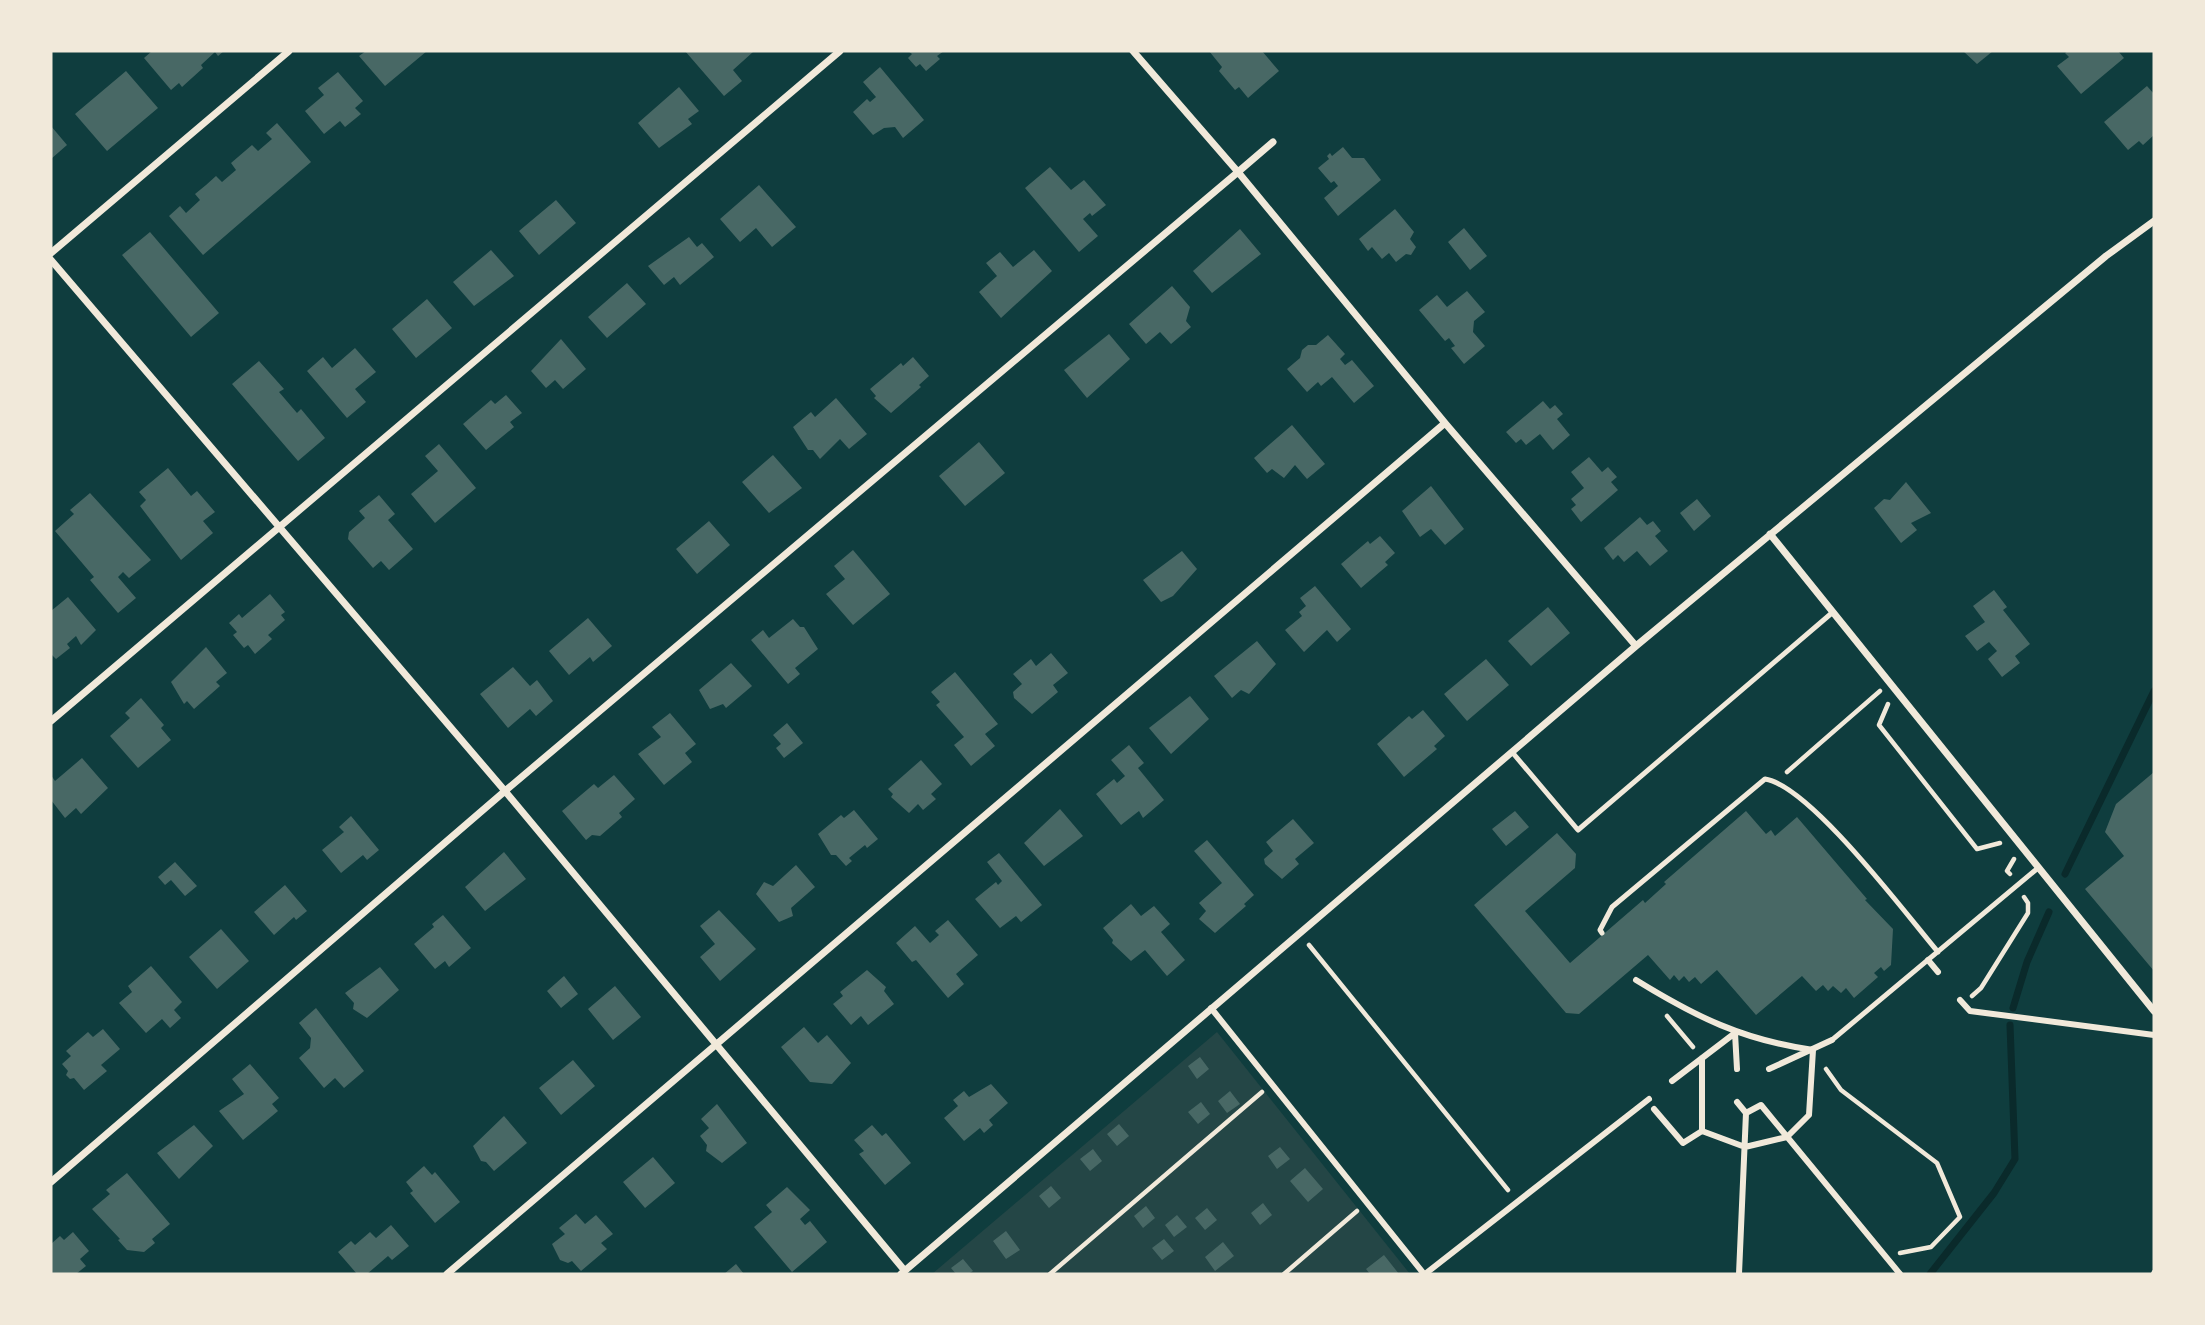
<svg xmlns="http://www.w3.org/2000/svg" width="2205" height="1325" font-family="Figtree,sans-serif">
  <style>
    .green { fill: #244646 }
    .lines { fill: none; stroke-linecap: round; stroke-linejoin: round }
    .stream { stroke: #0a2a2b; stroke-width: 7 }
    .building { fill: #486865 }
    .path { stroke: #f1e9da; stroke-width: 4.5 }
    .service { stroke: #f1e9da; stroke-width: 5 }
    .pedestrian { stroke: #f1e9da; stroke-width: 6 }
    .minor { stroke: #f1e9da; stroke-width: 7 }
  </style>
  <rect width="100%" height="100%" fill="#0f3d3e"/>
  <!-- green -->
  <path class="green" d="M1217 1032 1410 1274H932Z"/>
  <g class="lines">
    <!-- stream -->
    <path class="stream" d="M2065 874 2154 691
      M2013 1008 2027 962 2049 912
      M1930 1274 1994 1193 2015 1159 2010 1025"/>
  </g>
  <!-- building -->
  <path class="building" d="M152 51H224L218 56 215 52 201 65 203 68 182 87 179 83 171 90 144 58Z
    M366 51H427L385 86 359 56Z
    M685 51H752L753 52 733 70 742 81 724 96Z
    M908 51H944L937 56 940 59 926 71 920 64 916 67 908 58 912 54Z
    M1209 51H1262L1279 71 1248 98 1239 87 1235 90 1219 71 1222 67Z
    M1963 51H1993L1977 64Z
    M2068 51H2118L2124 58 2081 94 2057 66 2069 57 2065 53Z
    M880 67 924 120 903 138 895 127 884 128 873 135 853 112 867 99 870 102 876 97 863 82Z
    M126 71 158 108 107 151 75 114Z
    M338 72 363 101 355 108 361 114 345 127 340 121 324 134 305 111 324 95 318 88Z
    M2147 86 2154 94V135L2143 145 2139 141 2128 150 2104 122Z
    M679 87 699 111 688 119 692 124 659 148 638 123Z
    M277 123 311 162 203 255 169 216 180 206 186 213 200 200 195 194 206 185 216 176 222 182 236 170 231 163 252 145 258 151 272 139 266 133Z
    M51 126 67 145 51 159Z
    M1343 147 1352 158H1364L1381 180 1338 216 1324 198 1338 186 1334 181 1331 183 1318 168 1329 159 1327 156 1330 153 1332 156Z
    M1050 167 1071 190 1084 180 1106 205 1092 216 1090 213 1083 219 1098 236 1079 252 1025 188Z
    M759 185 796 227 772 247 756 228 740 242 720 219Z
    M556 200 576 223 539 255 519 231Z
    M1395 209 1414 232 1410 239 1416 247 1411 255 1406 254 1396 262 1389 253 1382 259 1372 247 1368 251 1359 239Z
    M1464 228 1487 256 1470 270 1448 242Z
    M1240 229 1261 254 1212 293 1193 271Z
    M150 232 219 313 191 337 122 255Z
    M689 237 697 247 702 243 714 257 680 285 674 277 664 285 648 266Z
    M491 250 514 276 474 306 453 282Z
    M1034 250 1052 271 1001 318 979 292 997 276 986 263 1000 252 1013 267Z
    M627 283 646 304 607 338 588 317Z
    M1172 286 1190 307 1186 321 1191 327 1171 344 1160 332 1146 344 1129 324Z
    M1467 291 1485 312 1474 321 1473 332 1485 346 1464 364 1451 348 1455 346 1449 338 1445 341 1419 310 1437 295 1447 307Z
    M427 299 452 328 416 358 392 329Z
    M1109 334 1130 359 1087 398 1064 370Z
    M1328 335 1345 354 1340 359 1345 365 1352 360 1374 386 1354 403 1332 377 1321 386 1318 382 1307 392 1287 369 1300 358 1302 350 1308 345H1316Z
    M561 339 586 369 563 389 555 380 546 388 531 371Z
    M355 348 376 372 355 389 366 402 347 418 307 371 323 357 332 368Z
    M913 357 929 376 919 385 921 387 891 413 874 398 876 396 870 389 901 363 903 366Z
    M259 361 284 389 279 392 297 413 301 409 325 438 298 461 232 384Z
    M506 395 522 413 510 422 514 427 486 450 463 424 491 400 495 404Z
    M836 398 867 434 849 449 840 439 820 459 813 450H808L793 427 811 412 815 417Z
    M1543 401 1550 409 1555 405 1563 414 1557 419 1570 435 1553 450 1540 434 1526 445 1521 439 1516 443 1506 432Z
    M1292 425 1325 464 1307 479 1295 465 1284 478 1272 469 1267 473 1254 458Z
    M979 442 1005 473 965 506 939 476Z
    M439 444 476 488 435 523 411 494 438 471 425 456Z
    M773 455 802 488 769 513 742 482Z
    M1589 457 1602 472 1608 467 1617 477 1611 482 1618 490 1581 522 1571 509 1576 505 1571 499 1584 488 1571 472Z
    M168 468 191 496 197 491 215 512 203 521 213 533 181 560 140 506 146 500 139 492Z
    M1906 482 1931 513 1911 523 1917 530 1901 543 1874 508 1884 499 1890 500Z
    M1431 486 1464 529 1445 545 1431 529 1420 537 1402 511Z
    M90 493 151 560 129 578 123 572 118 577 136 598 118 613 90 580 94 577 55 531 74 514 70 510Z
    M379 495 395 514 388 520 413 549 389 570 381 561 373 568 348 539 349 532 365 518 359 511Z
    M1697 499 1711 516 1694 531 1680 513Z
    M1640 517 1647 525 1653 521 1661 531 1655 536 1668 551 1650 566 1637 551 1624 562 1618 555 1613 560 1604 548Z
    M709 521 730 545 697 574 676 549Z
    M1380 536 1395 553 1385 562 1388 565 1361 588 1341 564 1368 541 1370 544Z
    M853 550 890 594 853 625 826 594 845 579 834 566Z
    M1182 551 1197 569 1173 596 1161 602 1143 580Z
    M1315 586 1351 629 1337 642 1327 630 1304 652 1285 630 1302 616 1299 612 1306 606 1300 598Z
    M1994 590 2007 607 2003 610 2030 644 2015 656 2020 663 2002 677 1988 659 1997 651 1989 642 1977 651 1965 636 1985 622 1973 606Z
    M270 594 285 612 281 615 285 620 268 635 272 639 255 654 248 645 244 648 233 635 237 632 229 623 239 614 242 618Z
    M68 597 96 630 81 645 76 636 67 644 70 648 56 659 51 654V611Z
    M1548 607 1570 633 1531 666 1508 641Z
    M588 618 612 646 593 662 590 657 569 675 549 651Z
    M793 619 800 627H804L818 649 795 668 800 674 788 684 751 640 763 630 769 638Z
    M1257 641 1276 664 1249 694 1241 690 1232 698 1214 676Z
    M206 647 227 673 216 682 220 686 194 709 187 701 184 704 171 682Z
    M1051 653 1068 673 1053 685 1058 692 1032 714 1014 698 1013 692 1022 684 1013 674 1031 659 1036 666Z
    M1486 659 1509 685 1467 721 1444 694Z
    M731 663 752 686 726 708 723 704 710 709 699 690Z
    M513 667 530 686 537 680 553 701 536 716 530 709 508 728 480 694Z
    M955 672 998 724 985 734 995 746 971 766 954 745 964 737 936 705 940 702 931 692Z
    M1190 696 1209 719 1171 754 1149 728Z
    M141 698 164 725 161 728 171 740 138 768 110 736 130 718 125 713Z
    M1423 710 1445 736 1434 746 1437 749 1404 777 1377 744 1409 716 1412 719Z
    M670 713 696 744 685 753 692 762 664 785 638 754 661 737 652 727Z
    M787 723 803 743 784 758 776 748 781 744 773 735Z
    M1129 745 1144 763 1138 768 1164 800 1143 818 1139 811 1121 825 1096 794 1114 779 1117 783 1125 776 1111 760Z
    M82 758 108 788 81 814 76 808 65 818 51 800V775L55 781Z
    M921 760 942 784 931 794 936 799 923 810 918 804 909 813 891 797 893 794 888 789Z
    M2154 772V971L2085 889 2124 856 2105 832 2116 804Z
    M614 775 635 799 619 813 622 817 600 836 592 835 586 840 562 811 594 784 598 788Z
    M1060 809 1083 836 1044 866 1024 843Z
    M854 810 878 839 867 848 865 845 849 858 852 861 846 866 836 855H831L818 834 841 815 844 818Z
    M1515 811 1529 827 1506 846 1492 829Z
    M1746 811 1766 834 1771 830 1775 836 1797 817 1867 899 1865 900 1893 929 1891 965 1884 971 1881 967 1874 973 1878 977 1854 998 1846 988 1841 993 1833 986 1828 991 1823 985 1816 991 1802 976 1756 1015 1717 970 1701 984 1695 977 1689 982 1684 976 1679 981 1674 975 1670 980 1648 955 1579 1014 1566 1013 1474 905 1557 833 1576 854 1575 868 1525 911 1570 963 1643 900 1645 903 1666 884 1664 882Z
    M351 816 379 850 367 860 363 855 341 873 322 850 344 832 339 827Z
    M1293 819 1314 843 1295 859 1299 864 1282 879 1265 864 1264 859 1273 851 1266 842Z
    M1207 840 1254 895 1244 904 1246 906 1215 933 1199 919 1206 911 1199 903 1222 883 1194 851Z
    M504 852 526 879 485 911 465 887Z
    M999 853 1042 905 1021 922 1016 916 1000 928 975 899 996 882 998 885 1002 881 987 862Z
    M175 862 197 886 185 896 171 880 165 885 158 877Z
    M796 865 815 887 791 908 793 916 779 922 756 894 764 882 773 886Z
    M285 885 307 911 296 920 294 917 274 935 254 912Z
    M1131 904 1141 916 1154 906 1170 924 1161 932 1185 960 1167 976 1145 950 1131 961 1112 943 1113 940 1103 928Z
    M719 910 756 949 720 981 700 957 715 944 700 926Z
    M443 915 471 948 449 967 445 961 435 969 414 944 434 927 432 924Z
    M948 920 978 955 956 974 964 984 948 998 916 960 912 962 896 943 915 926 930 943 939 935 935 931Z
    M221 929 249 961 217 989 189 957Z
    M151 966 182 1002 174 1010 181 1018 170 1028 162 1019 146 1033 119 1003 132 992 128 986Z
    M380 967 399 990 367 1018 353 1009 354 1003 345 993Z
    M867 970 886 987 884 991 894 1004 868 1025 861 1016 851 1025 833 1004 843 996 840 992Z
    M564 976 578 994 561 1008 547 991Z
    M615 986 641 1017 613 1040 588 1009Z
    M316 1008 364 1071 344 1088 335 1078 324 1088 299 1058 310 1048 311 1038 299 1023Z
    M804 1027 818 1043 827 1035 851 1063 832 1084 810 1082 781 1047Z
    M103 1029 120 1049 101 1065 107 1071 84 1090 74 1078 70 1079 66 1075 68 1071 62 1064 71 1056 66 1051 88 1032 93 1037Z
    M1200 1057 1209 1069 1197 1079 1188 1066Z
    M573 1060 595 1086 561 1115 539 1088Z
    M250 1064 279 1098 272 1104 278 1111 243 1140 219 1111 244 1094 232 1079Z
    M991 1084 1008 1103 989 1120 993 1125 984 1133 980 1128 964 1141 944 1118 958 1106 953 1100 964 1091 969 1097Z
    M1230 1091 1240 1104 1227 1113 1218 1101Z
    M1201 1102 1210 1114 1198 1124 1188 1112Z
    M717 1104 747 1143 722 1163 706 1151 707 1145 700 1136 709 1128 701 1119Z
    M504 1116 527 1143 494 1171 486 1162 481 1161 473 1146Z
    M1119 1124 1129 1136 1117 1146 1107 1134Z
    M194 1125 213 1146 179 1179 157 1153Z
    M872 1125 882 1136 886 1133 911 1163 885 1185 859 1154 864 1151 854 1140Z
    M1280 1147 1290 1159 1277 1169 1268 1156Z
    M1093 1149 1102 1161 1090 1171 1080 1159Z
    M653 1157 675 1183 645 1208 623 1182Z
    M424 1166 432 1175 435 1172 460 1202 435 1223 410 1193 413 1191 406 1182Z
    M1305 1168 1323 1189 1308 1202 1290 1181Z
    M127 1173 170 1224 152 1239 155 1243 144 1252 127 1250 118 1240 120 1239 92 1209 110 1194 106 1190Z
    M1051 1186 1061 1198 1049 1208 1039 1196Z
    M787 1187 810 1210 800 1219 805 1225 810 1221 827 1242 792 1272 754 1227 772 1212 766 1205Z
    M1263 1203 1272 1215 1260 1225 1251 1213Z
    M1146 1206 1155 1218 1143 1228 1134 1216Z
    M1207 1208 1217 1220 1205 1230 1195 1218Z
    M576 1214 585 1224 596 1215 613 1234 601 1243 607 1249 581 1271 572 1261 568 1263 560 1260 552 1244 565 1234 559 1228Z
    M1177 1215 1187 1227 1174 1237 1165 1225Z
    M391 1225 409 1246 392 1260 388 1256 367 1274H357L338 1252 351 1241 355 1245 370 1232 376 1238Z
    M1006 1231 1020 1250 1006 1259 993 1241Z
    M73 1232 89 1251 80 1259 86 1266 76 1274H51V1244L60 1236 64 1240Z
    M1164 1239 1174 1251 1162 1260 1152 1248Z
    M1223 1242 1234 1256 1215 1271 1205 1257Z
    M1384 1255 1399 1274H1370L1366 1269Z
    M963 1259 973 1271 968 1274H956L951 1268Z
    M736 1264 744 1274H724Z"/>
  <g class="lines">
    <!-- path -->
    <path class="path" d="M1888 704 1879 725 1977 849 2000 843
      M1787 772 1880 691
      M2010 874 2007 871 2014 859
      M1309 945 1508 1190
      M1972 996 1981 988 2028 913V903L2024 897
      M1667 1016 1693 1047
      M1826 1069 1841 1090 1937 1163 1960 1217 1931 1247 1900 1253
      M1050 1274 1262 1092
      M1284 1274 1357 1211
      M2153 1274 2154 1272"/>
    <!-- service -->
    <path class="service" d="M1512 752 1578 830 1833 612
      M1602 933 1600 930 1612 907 1765 779C1810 786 1905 913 1938 952
      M1832 1040 2038 868"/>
    <!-- pedestrian -->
    <path class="pedestrian" d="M1928 960 1938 972
      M1636 980C1696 1017 1743 1040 1813 1050L1809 1115 1787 1137 1745 1147 1702 1131 1683 1143 1654 1109
      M1960 1000 1970 1011 2154 1035
      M1211 1008 1424 1274
      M1735 1033 1737 1069
      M1769 1069 1832 1040
      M1672 1081 1735 1033
      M1737 1102 1746 1113 1761 1105 1900 1274
      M1702 1131V1058
      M1425 1274 1649 1099
      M1739 1274 1746 1113"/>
    <!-- minor -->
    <path class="minor" d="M1133 51 1238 172 1273 142
      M51 253 289 51
      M51 260 505 791 905 1271
      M1770 534 2154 1011
      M51 721 840 51
      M51 1182 505 791 1238 172 1445 423
      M447 1274 1445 423 1636 646
      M901 1274 1636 646 2106 256 2154 221"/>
  </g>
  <!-- border -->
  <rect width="2205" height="1325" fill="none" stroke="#f1e9da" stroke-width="105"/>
</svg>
